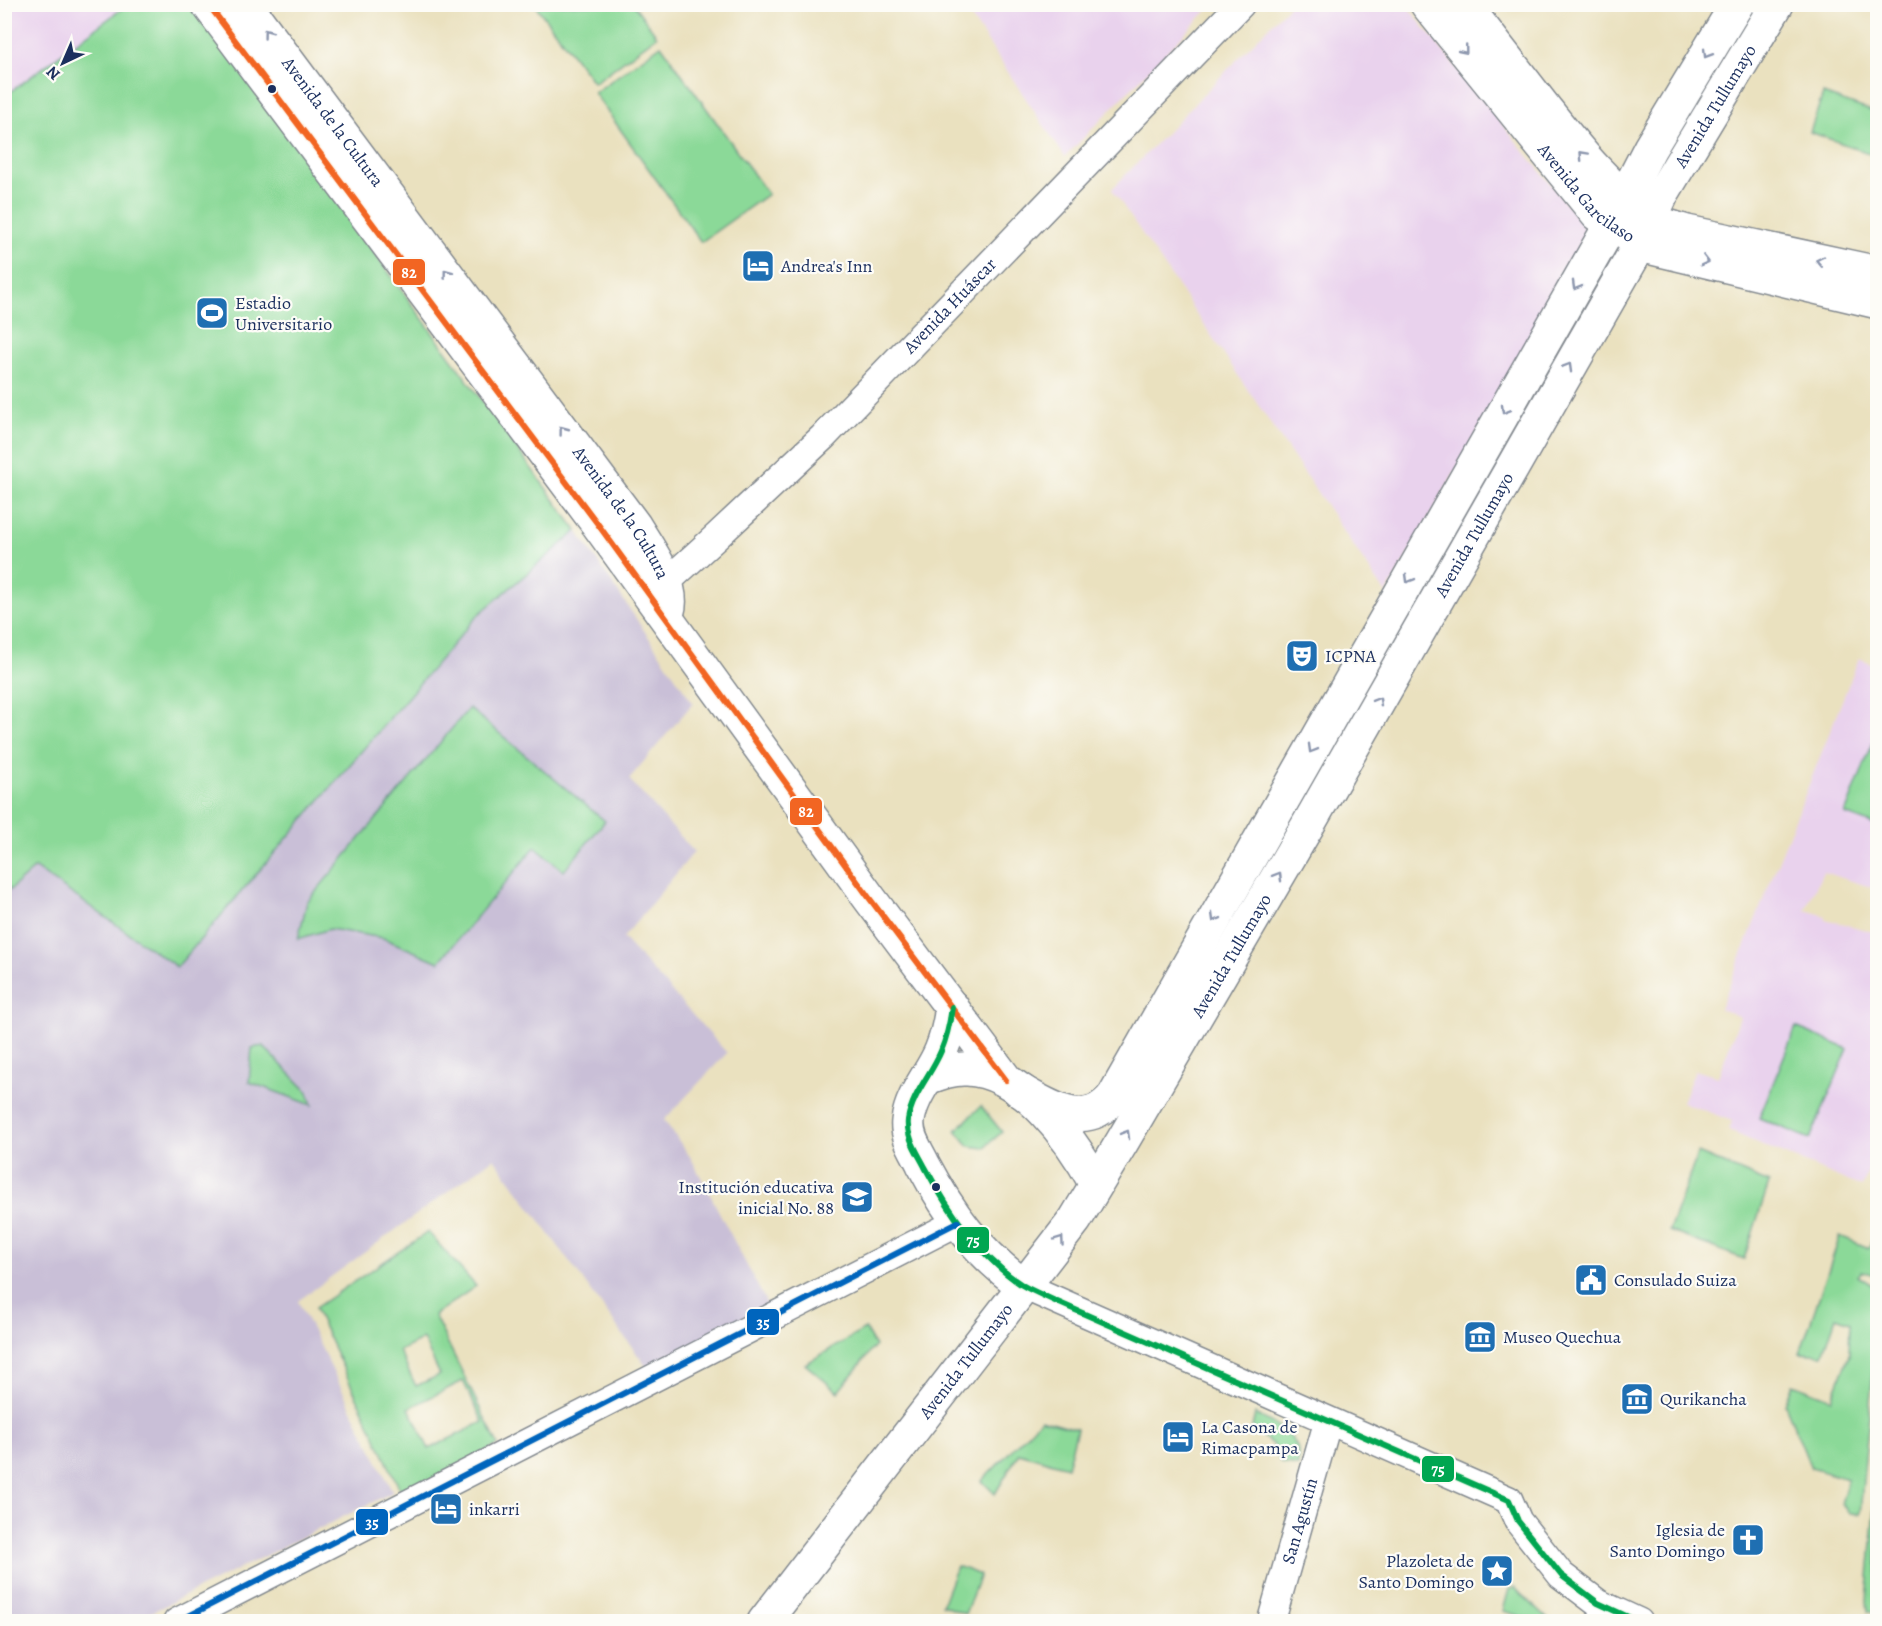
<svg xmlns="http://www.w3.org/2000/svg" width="1882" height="1626" font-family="Alegreya,serif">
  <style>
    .built { fill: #e9d2ed }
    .industrial { fill: #c9bfd7 }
    .green { fill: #8bd998; stroke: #53847b; stroke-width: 1.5; fill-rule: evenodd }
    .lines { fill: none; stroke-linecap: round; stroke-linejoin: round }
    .minor-casing { stroke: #82888e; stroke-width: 30 }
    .tertiary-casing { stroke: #82888e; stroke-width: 36 }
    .secondary-casing { stroke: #82888e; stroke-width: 36 }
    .primary-casing { stroke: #82888e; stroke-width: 36 }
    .minor { stroke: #fff; stroke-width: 27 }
    .tertiary { stroke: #fff; stroke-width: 33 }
    .secondary { stroke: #fff; stroke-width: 33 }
    .primary { stroke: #fff; stroke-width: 33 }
    .bus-1-casing { stroke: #fdfcf7; stroke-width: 10 }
    .bus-2-casing { stroke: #fdfcf7; stroke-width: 10 }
    .bus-3-casing { stroke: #fdfcf7; stroke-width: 10 }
    .bus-1 { stroke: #f26522; stroke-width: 6 }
    .bus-2 { stroke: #00a651; stroke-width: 6 }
    .bus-3 { stroke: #0065bd; stroke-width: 6 }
    .oneway { stroke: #8d97ae }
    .bus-dot { fill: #1b2f5e; stroke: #fdfcf7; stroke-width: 2 }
    .labels { text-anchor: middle; stroke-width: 4.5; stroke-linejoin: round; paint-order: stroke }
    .street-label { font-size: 18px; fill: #1b2f5e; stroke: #fdfcf7 }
    .poi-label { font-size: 18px; fill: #1b2f5e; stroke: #fdfcf7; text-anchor: start }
    .line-badge { stroke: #fdfcf7; stroke-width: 2 }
    .badge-label { font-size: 16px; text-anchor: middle; font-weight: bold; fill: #fff }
  </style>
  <rect width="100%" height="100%" fill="#fdfcf7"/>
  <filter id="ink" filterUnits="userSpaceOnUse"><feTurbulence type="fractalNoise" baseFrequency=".0167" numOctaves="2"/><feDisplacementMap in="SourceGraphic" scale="12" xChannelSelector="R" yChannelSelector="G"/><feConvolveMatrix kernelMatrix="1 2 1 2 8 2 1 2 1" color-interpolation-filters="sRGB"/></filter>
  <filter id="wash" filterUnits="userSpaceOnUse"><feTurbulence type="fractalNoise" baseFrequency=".008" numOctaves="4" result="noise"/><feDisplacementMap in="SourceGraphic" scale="24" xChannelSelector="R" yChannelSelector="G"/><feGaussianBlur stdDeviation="1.35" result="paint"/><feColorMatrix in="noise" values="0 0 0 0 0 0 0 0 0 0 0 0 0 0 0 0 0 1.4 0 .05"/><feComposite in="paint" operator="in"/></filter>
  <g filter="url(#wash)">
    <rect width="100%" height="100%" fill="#eae1bf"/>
    <!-- built -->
    <path class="built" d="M5 5H127L5 96Z
      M963 5H1212L1065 157Z
      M1290 5H1406L1578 218 1585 227 1587 239 1386 594 1112 189Z
      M1859 658 1877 666V889L1823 872 1805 910 1826 916 1825 919 1877 933V1162L1872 1161 1862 1187 1729 1131 1732 1121 1682 1102 1695 1070 1718 1077 1740 1017 1720 1009Z"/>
    <!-- industrial -->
    <path class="industrial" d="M577 531 693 703 629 779 694 852 623 938 727 1053 664 1120 691 1158 768 1306 648 1369 494 1158 298 1301 393 1492 134 1621H5L4 884 11 890 35 868 478 615Z"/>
    <!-- green -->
    <path class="green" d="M127 5H194L577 531 478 615 177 967 35 868 10 890 5 884V96Z
      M535 5H634L657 36 594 83Z
      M661 45 768 194 701 242 594 93Z
      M1823 94 1877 113V156L1810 132Z
      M469 708 605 821 564 871 535 847 439 962 383 938 330 929 298 939 307 902Z
      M1877 732V826L1845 814Z
      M1796 1027 1848 1049 1810 1139 1759 1118Z
      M263 1046 308 1092 312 1105 249 1082 252 1048Z
      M981 1106 1002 1132 984 1148 969 1146 956 1130Z
      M1698 1153 1769 1183 1744 1259 1669 1231Z
      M1877 1229V1276L1862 1271 1858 1276 1878 1289 1877 1325 1860 1514 1850 1513 1841 1504 1848 1479 1811 1468 1785 1404 1793 1384 1832 1399 1849 1355 1850 1322 1836 1317 1823 1355 1800 1353 1840 1236 1869 1248Z
      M428 1232 476 1286 434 1315 498 1445 403 1496 315 1308ZM423 1339 440 1375 416 1386 399 1351ZM463 1381 483 1422 429 1449 409 1408Z
      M865 1329 875 1346 838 1392 805 1364Z
      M1255 1414C1270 1422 1290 1430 1297 1447 1299 1452 1298 1460 1298 1466L1281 1463 1273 1445 1252 1427Z
      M1041 1419 1077 1429 1067 1467 1019 1453 995 1494 982 1481Z
      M1877 1486V1613L1868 1612 1867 1600Z
      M957 1566 980 1575 965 1614 942 1605Z
      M1515 1588 1550 1621H1538L1503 1611 1509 1589Z"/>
  </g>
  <g filter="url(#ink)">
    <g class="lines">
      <defs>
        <g id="minor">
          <path id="s1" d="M651 596 715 538 823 437 1241 4"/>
          <path d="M1024 1286 1509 1500 1518 1521 1561 1575 1598 1603 1639 1622"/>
          <path d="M177 1622 958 1222"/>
          <path id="s2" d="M1271 1622 1328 1421"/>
        </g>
        <g id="tertiary">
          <path d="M1651 218 1661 224 1687 232 1878 273"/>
          <path d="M1640 242 1648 247 1878 302"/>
          <path id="s3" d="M764 1622 1024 1286"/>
        </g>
        <g id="secondary">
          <path id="s4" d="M1427 4 1597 214 1633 238"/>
          <path d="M1464 4C1490 38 1517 72 1543 106 1574 145 1605 186 1647 215"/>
        </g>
        <g id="primary">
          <path d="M208 4 597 523 870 899 1006 1080"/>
          <path id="s5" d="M245 4 634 525C647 547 676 585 668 611"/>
          <path id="s6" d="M952 1007C950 1022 947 1037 941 1051 931 1075 911 1095 908 1121 906 1137 917 1151 923 1164 950 1215 977 1252 1024 1286L1075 1220 1122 1142 1308 825 1635 253 1662 194 1777 4"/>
          <path d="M927 1078C940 1073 953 1068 967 1069 1023 1071 1072 1140 1096 1184"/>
          <path d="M1019 1090C1050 1107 1086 1132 1114 1096L1605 235 1650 148 1737 4"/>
        </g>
      </defs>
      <!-- minor casing -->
      <use href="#minor" class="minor-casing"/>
      <!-- tertiary casing -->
      <use href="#tertiary" class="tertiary-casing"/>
      <!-- secondary casing -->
      <use href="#secondary" class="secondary-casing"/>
      <!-- primary casing -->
      <use href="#primary" class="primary-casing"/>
      <!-- minor -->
      <use href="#minor" class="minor"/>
      <!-- tertiary -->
      <use href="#tertiary" class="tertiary"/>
      <!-- secondary -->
      <use href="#secondary" class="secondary"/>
      <!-- primary -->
      <use href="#primary" class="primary"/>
      <defs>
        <path id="bus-1" d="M208 4 597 523 870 899 1006 1080"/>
        <path id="bus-2" d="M952 1007C950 1022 947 1037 941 1051 931 1075 912 1094 908 1120 906 1137 918 1153 925 1167 949 1212 979 1256 1022 1285 1032 1291 1045 1296 1055 1301L1509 1500 1518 1521 1561 1575 1598 1603 1639 1622"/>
        <path id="bus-3" d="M177 1622 958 1222"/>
      </defs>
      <!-- bus-1 casing -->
      <use href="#bus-1" class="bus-1-casing"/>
      <!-- bus-2 casing -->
      <use href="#bus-2" class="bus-2-casing"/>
      <!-- bus-3 casing -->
      <use href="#bus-3" class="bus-3-casing"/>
      <!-- bus-1 -->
      <use href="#bus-1" class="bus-1"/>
      <!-- bus-2 -->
      <use href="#bus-2" class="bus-2"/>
      <!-- bus-3 -->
      <use href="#bus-3" class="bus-3"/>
    </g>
    <!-- one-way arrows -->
    <defs><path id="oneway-chevron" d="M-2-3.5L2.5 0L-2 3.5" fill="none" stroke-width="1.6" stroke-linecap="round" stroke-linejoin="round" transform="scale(1.5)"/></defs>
    <g class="oneway">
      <use href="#oneway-chevron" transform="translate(267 33) rotate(-127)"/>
      <use href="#oneway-chevron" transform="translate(1464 50) rotate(51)"/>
      <use href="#oneway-chevron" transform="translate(1707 54) rotate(121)"/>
      <use href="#oneway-chevron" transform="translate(1583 155) rotate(-133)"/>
      <use href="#oneway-chevron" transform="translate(1705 261) rotate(14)"/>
      <use href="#oneway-chevron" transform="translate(1820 261) rotate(-168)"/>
      <use href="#oneway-chevron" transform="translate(447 273) rotate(-127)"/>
      <use href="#oneway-chevron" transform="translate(1576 286) rotate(120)"/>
      <use href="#oneway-chevron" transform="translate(1568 367) rotate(-60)"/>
      <use href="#oneway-chevron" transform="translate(1505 410) rotate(120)"/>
      <use href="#oneway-chevron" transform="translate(563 430) rotate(-127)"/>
      <use href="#oneway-chevron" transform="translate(1409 579) rotate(120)"/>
      <use href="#oneway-chevron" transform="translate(1378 701) rotate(-60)"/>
      <use href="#oneway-chevron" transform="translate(1312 749) rotate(120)"/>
      <use href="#oneway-chevron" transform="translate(1278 876) rotate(-60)"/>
      <use href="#oneway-chevron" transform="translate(1215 918) rotate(120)"/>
      <use href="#oneway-chevron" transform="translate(1126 1134) rotate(-60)"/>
      <use href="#oneway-chevron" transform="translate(1060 1240) rotate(-55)"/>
    </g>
  </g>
  <!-- icons -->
  <defs>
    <symbol id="hotel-square" viewBox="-11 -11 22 22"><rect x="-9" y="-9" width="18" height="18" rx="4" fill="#1f6fb2" stroke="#fdfcf7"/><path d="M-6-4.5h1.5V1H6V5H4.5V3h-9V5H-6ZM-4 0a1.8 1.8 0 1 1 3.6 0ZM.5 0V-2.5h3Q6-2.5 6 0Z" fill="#fff"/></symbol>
    <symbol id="stadium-square" viewBox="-11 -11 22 22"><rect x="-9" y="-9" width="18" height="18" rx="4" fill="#1f6fb2" stroke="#fdfcf7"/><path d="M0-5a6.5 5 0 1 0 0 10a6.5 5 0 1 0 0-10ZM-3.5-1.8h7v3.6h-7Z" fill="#fff"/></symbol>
    <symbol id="theatre-square" viewBox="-11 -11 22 22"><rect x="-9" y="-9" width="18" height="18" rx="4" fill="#1f6fb2" stroke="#fdfcf7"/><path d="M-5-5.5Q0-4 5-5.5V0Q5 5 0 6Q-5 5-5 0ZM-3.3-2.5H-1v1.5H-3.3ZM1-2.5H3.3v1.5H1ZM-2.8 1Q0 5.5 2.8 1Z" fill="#fff"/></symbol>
    <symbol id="school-square" viewBox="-11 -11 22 22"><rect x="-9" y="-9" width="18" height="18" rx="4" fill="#1f6fb2" stroke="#fdfcf7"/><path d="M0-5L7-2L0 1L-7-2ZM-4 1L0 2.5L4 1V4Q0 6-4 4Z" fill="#fff"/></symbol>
    <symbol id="civic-square" viewBox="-11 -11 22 22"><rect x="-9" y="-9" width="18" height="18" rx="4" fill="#1f6fb2" stroke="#fdfcf7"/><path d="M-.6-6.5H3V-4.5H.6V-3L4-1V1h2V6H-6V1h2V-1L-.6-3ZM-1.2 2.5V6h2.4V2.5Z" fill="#fff"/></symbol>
    <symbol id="museum-square" viewBox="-11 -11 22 22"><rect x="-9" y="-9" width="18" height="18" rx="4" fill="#1f6fb2" stroke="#fdfcf7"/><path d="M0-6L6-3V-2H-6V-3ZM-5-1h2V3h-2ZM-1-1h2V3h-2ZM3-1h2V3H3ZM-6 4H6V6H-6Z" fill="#fff"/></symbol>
    <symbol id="church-square" viewBox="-11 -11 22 22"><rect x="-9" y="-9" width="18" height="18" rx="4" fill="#1f6fb2" stroke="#fdfcf7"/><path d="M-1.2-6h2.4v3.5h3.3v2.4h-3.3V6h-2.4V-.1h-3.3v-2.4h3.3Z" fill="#fff"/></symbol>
    <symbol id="sight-square" viewBox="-11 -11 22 22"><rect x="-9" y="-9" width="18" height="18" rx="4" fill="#1f6fb2" stroke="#fdfcf7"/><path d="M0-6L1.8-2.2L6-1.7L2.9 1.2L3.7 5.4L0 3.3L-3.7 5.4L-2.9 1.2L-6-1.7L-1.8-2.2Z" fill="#fff"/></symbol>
  </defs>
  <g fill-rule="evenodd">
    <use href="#hotel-square" x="739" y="247" width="38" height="38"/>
    <use href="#stadium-square" x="193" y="294" width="38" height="38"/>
    <use href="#theatre-square" x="1283" y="637" width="38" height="38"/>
    <use href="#school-square" x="838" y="1178" width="38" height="38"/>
    <use href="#civic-square" x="1572" y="1261" width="38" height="38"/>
    <use href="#museum-square" x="1461" y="1318" width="38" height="38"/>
    <use href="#museum-square" x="1618" y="1380" width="38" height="38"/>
    <use href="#hotel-square" x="1159" y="1418" width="38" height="38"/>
    <use href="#hotel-square" x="427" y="1490" width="38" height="38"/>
    <use href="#church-square" x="1729" y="1521" width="38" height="38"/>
    <use href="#sight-square" x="1478" y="1552" width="38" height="38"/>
  </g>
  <!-- markers -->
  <g class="bus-dot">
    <circle cx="272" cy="89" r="5"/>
    <circle cx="936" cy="1187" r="5"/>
  </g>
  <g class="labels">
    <!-- street labels -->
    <g class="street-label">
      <text dy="6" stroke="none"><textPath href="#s6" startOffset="1698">Avenida Tullumayo</textPath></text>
      <text dy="6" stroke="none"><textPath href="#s5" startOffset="147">Avenida de la Cultura</textPath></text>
      <text dy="6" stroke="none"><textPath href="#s4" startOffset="248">Avenida Garcilaso</textPath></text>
      <text dy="6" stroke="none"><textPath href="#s1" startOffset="417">Avenida Huáscar</textPath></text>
      <text dy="6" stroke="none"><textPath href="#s5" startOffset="633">Avenida de la Cultura</textPath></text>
      <text dy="6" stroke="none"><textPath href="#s6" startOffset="1206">Avenida Tullumayo</textPath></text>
      <text dy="6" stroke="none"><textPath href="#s6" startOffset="720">Avenida Tullumayo</textPath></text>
      <text dy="6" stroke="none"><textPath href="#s3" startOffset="330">Avenida Tullumayo</textPath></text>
      <text dy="6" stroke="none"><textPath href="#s2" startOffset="105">San Agustín</textPath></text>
    </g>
    <!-- poi labels -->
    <g class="poi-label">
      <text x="781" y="272">Andrea's Inn</text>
      <text x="235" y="309">Estadio<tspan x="235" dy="21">Universitario</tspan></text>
      <text x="1325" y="662">ICPNA</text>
      <text x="834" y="1193" text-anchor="end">Institución educativa<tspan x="834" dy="21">inicial No. 88</tspan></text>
      <text x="1614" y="1286">Consulado Suiza</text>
      <text x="1503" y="1343">Museo Quechua</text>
      <text x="1660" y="1405">Qurikancha</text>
      <text x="1201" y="1433">La Casona de<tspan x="1201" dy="21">Rimacpampa</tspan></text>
      <text x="469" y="1515">inkarri</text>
      <text x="1725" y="1536" text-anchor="end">Iglesia de<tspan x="1725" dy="21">Santo Domingo</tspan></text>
      <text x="1474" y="1567" text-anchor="end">Plazoleta de<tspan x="1474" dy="21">Santo Domingo</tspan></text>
    </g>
  </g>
  <g class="line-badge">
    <rect x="392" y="258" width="34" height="28" rx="6" fill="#f26522"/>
    <rect x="789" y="797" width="34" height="29" rx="6" fill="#f26522"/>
    <rect x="956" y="1226" width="34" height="28" rx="6" fill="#00a651"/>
    <rect x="746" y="1308" width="34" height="28" rx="6" fill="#0065bd"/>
    <rect x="1421" y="1455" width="34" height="28" rx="6" fill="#00a651"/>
    <rect x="355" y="1508" width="34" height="28" rx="6" fill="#0065bd"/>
  </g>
  <g class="badge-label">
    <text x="409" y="278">82</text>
    <text x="806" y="817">82</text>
    <text x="973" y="1246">75</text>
    <text x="763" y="1328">35</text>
    <text x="1438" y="1475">75</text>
    <text x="372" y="1528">35</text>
  </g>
  <!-- margin -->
  <rect width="1882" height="1626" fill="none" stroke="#fdfcf7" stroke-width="24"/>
  <!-- north arrow -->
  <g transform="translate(63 63) rotate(224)" stroke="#fdfcf7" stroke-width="4.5" paint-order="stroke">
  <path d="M0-4.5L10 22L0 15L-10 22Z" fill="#1b2f5e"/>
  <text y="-9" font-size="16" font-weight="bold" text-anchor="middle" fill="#1b2f5e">N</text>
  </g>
</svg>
